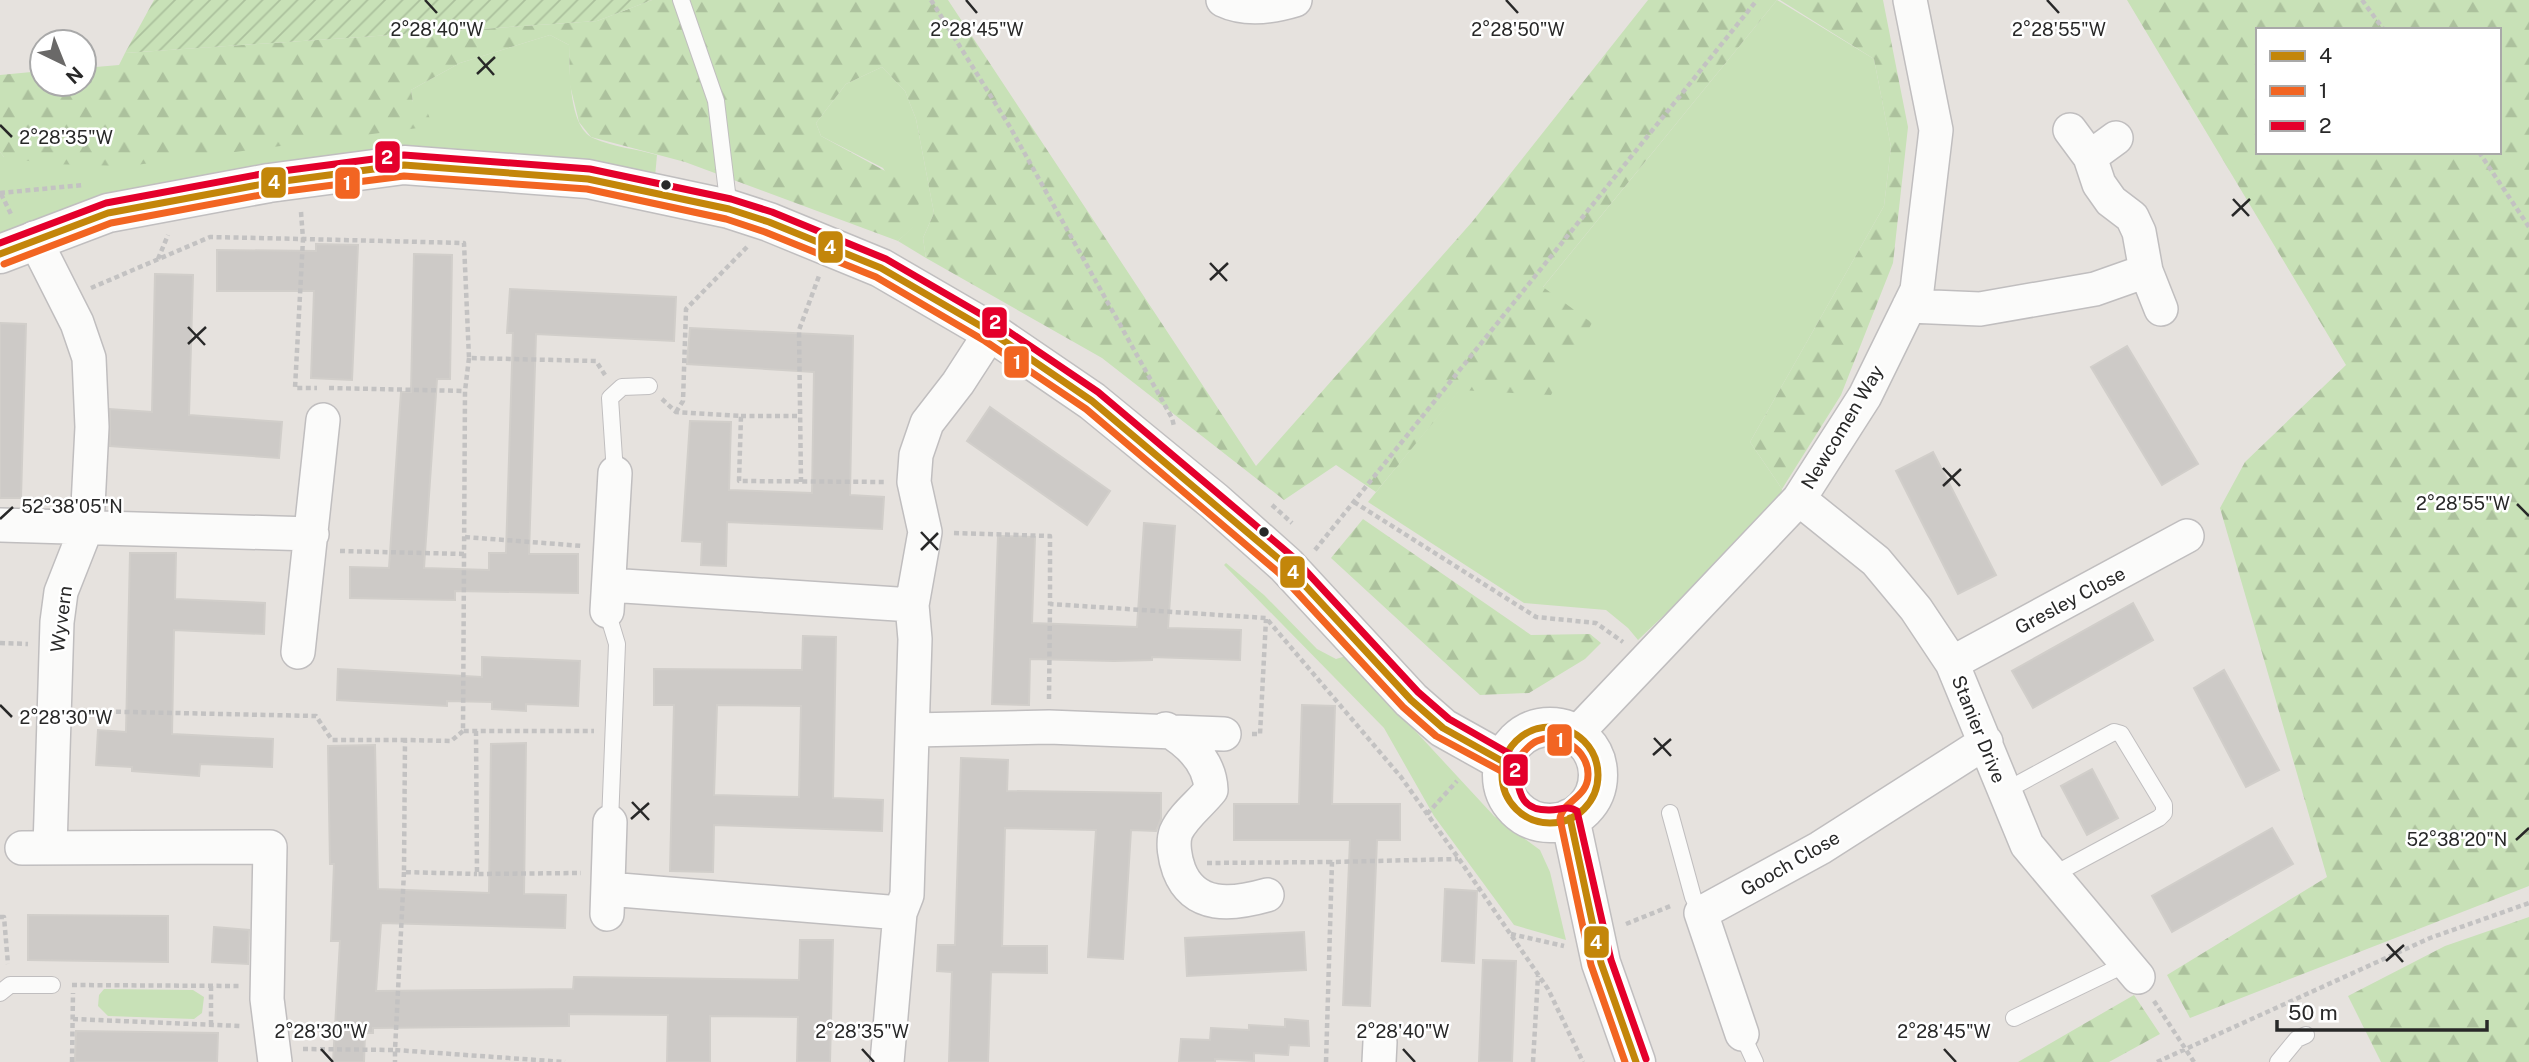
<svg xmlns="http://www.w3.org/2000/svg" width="2529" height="1062" font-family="'Public Sans',sans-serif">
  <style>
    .grass { fill: #c8e1b7 }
    .forest { fill: url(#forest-firs); fill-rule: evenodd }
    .garden { fill: url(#garden-furrows) }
    .building { fill: #cdcac7; stroke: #d1ceca; stroke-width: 2; fill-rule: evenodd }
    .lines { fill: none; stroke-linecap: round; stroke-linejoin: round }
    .lane-casing { stroke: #c0bebf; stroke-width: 18 }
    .street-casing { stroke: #c0bebf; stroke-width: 36 }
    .secondary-casing { stroke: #c0bebf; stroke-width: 41 }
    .path { stroke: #c3c2c2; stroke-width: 4.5; stroke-dasharray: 5 3.5; stroke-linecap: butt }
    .lane { stroke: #fbfbfa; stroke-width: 16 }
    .street { stroke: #fbfbfa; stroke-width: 33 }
    .secondary { stroke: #fbfbfa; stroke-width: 38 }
    .bus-1-casing { stroke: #fff; stroke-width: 12 }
    .bus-2-casing { stroke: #fff; stroke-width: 12 }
    .bus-3-casing { stroke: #fff; stroke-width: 12 }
    .bus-1 { stroke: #c3860a; stroke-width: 7 }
    .bus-2 { stroke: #f26522; stroke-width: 7 }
    .bus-3 { stroke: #e4002b; stroke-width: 7 }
    .ticks { fill: none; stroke: #282828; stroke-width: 2.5 }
    .bus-dot { fill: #282828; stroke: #fff; stroke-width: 2.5 }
    .labels { text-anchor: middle; stroke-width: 5; stroke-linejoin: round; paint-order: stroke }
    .street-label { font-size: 19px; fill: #282828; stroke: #fff }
    .ticks-label { font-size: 18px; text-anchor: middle; fill: #282828; stroke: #fff; stroke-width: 5; stroke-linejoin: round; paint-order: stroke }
    .line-badge { stroke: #fff; stroke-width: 2.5 }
    .badge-label { font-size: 19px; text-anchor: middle; font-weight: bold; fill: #fff }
  </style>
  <defs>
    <pattern id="forest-firs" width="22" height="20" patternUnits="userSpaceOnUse" patternTransform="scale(1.75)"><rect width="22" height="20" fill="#c8e1b7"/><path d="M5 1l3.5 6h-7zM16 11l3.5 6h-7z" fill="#acc19d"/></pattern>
    <pattern id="garden-furrows" width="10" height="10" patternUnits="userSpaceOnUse" patternTransform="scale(1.75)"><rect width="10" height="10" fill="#c8e1b7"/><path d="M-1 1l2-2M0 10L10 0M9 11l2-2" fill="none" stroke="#acc19d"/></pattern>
  </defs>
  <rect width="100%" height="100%" fill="#e6e2de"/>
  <!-- grass -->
  <path class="grass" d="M1777 0 1874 59 1891 147 1884 206 1750 442 1782 489 1780 505 1638 640 1628 628 1606 610 1524 603 1368 502Z
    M550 35 569 45C570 69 568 126 593 138 612 147 637 149 657 155L655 177 424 151 0 240V152L4 157 413 102 411 90 460 63Z
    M882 67 905 91 916 119 934 213 923 238 926 258 898 241 916 224 883 168 821 136 816 123 846 84Z
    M1226 563 1264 595 1317 649 1336 659 1346 656 1494 816 1540 850 1550 872 1566 940 1514 925 1434 816 1384 728 1224 565Z
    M104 989 193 990 204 997 202 1013 194 1019 108 1016 98 1006 99 995Z"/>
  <!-- forest -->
  <path class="forest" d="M652 0H948L1256 466 1472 222 1648 0H1777L1543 287 1592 323 1551 395 1460 390 1376 492 1336 465 1284 500 1102 358 926 258 923 238 934 213 916 119 905 91 882 67 846 84 816 123 821 136 909 184 919 201 916 225 898 241 685 162 591 137 579 122 570 85 569 45 550 35 460 63 411 90 413 102 424 104 433 126 128 166 47 164 4 157 0 152V75L42 71V84H84V68L119 65 125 53 597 21Z
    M1780 0H1883L1908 127 1893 263 1841 395 1782 489 1750 442 1884 206 1891 147 1874 59Z
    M2127 0H2529V886L2190 1018 2167 975 2327 877 2220 508 2245 462 2346 365ZM2258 30H2499V152H2258Z
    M1363 519 1531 635 1590 634 1601 643 1585 659 1529 693 1480 695 1331 558Z
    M2529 917V1062H2381L2348 996 2445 946Z
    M2134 995 2160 1034 2109 1062H2018Z"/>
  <!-- garden -->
  <path class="garden" d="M154 0H652L597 21 125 53Z"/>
  <!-- building -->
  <path class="building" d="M316 244 358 245 352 380 311 378 314 291H217V250L316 251Z
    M414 254 452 255 450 379H437L424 568 489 570V553H506L513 333H507L510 289 676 297 674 341 536 334 529 554H578V593L455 591V600L350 598V567L389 568 401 392H411Z
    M155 274 193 275 189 415 282 422 279 458 110 446V409L152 412Z
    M0 323 26 324 21 498H0Z
    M690 328 853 336 850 495 884 497 882 529 727 522 726 566 701 565 702 542 682 541 690 421 731 422 729 490 812 493 814 372 687 364Z
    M2127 346 2198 464 2162 485 2091 367Z
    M990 407 1110 491 1087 525 967 441Z
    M1933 452 1996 575 1958 594 1896 471Z
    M1144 523 1175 526 1168 628 1241 630 1240 660 1152 657V660L1114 661 1030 659 1029 705 992 704 998 536 1035 537 1032 623 1137 627Z
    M130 553H176L175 599 265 603 264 634 174 630 172 734 273 739 272 767 200 764 199 776 132 771V767L96 765 98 730 126 732Z
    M2133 603 2153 640 2033 708 2012 671Z
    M803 636 836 637 833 798 883 800 882 831 714 825 713 872 670 871 674 705H654V669L802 670ZM717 705 801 706 799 797 714 795Z
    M482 657 580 661 578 706 526 704V711L492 709V702L447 701V706L337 700 338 669 482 677Z
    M2224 670 2279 770 2246 787 2194 688Z
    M1302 705 1335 706 1332 804H1400V840H1377L1370 1006 1343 1005 1350 840H1234V804H1299Z
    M526 743 524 894 566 895 565 928 381 923 376 991 573 989 574 977 799 980 800 940H833L830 1062H797L798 1017 710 1016V1062H667L668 1015 569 1014V1026L373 1028V1033H365L364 1062H333L340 941H331L334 864H330L328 746 375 745 378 889 489 893 491 744Z
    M961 758 1008 760 1007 791 1161 793V819L1156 831 1131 830 1123 959 1088 957 1096 830 1005 828 1002 946H1047V973L991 972 988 1062H949L952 972 937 971 938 945H955Z
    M2092 769 2118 818 2087 835 2061 786Z
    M2272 828 2293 864 2172 932 2152 896Z
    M1445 889 1477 891 1474 963 1442 961Z
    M28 915 168 916V962L28 960Z
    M214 927 249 930 248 964 212 962Z
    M1304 932 1306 970 1187 976 1185 938Z
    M1483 960 1516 961 1512 1062H1479Z
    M1285 1019 1308 1021 1309 1046 1289 1045 1288 1055 1254 1053V1061L1215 1059V1062H1179L1181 1039 1210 1040 1211 1028 1249 1030V1025L1285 1027Z
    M76 1031 218 1033 217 1062H75Z"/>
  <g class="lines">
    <defs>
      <path id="lane" d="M681 0 716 101 729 209
        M615 473 610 398 622 387 649 386
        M607 611 617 644 610 822
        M2005 791 2114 732 2121 734 2164 805V813L2159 818 2053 875
        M1670 813 1693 897 1701 913
        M0 993 10 985H52
        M2014 1018 2128 963
        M1742 1034 1755 1062
        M2278 1062 2297 1039 2306 1035"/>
      <path id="street" d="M1223 0C1246 11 1272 7 1295 0
        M2070 130 2090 157 2099 184 2111 201 2132 217 2139 232 2146 271 2161 309
        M2090 157 2116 138
        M34 238 77 323 89 358 92 427 87 526 61 592 57 622 50 848
        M1909 306 1980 309 2095 289 2146 271
        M1799 499 1876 561 1916 609 1952 663 2027 845 2138 977
        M0 525 312 534
        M609 585 912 605
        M607 611 615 473
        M298 652 323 420
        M1952 663 2187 536
        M1166 729C1190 743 1210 762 1211 790 1200 804 1183 816 1176 832 1172 843 1175 859 1179 870 1194 909 1232 905 1267 895
        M913 730 1049 727 1224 734
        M1577 733 1799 499 1865 396 1917 290 1936 130 1910 0
        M22 848 270 847 267 999 275 1062
        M608 889 900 913
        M607 914 610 822
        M1742 1034 1701 913 1820 848 1986 742
        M887 1062 900 913 907 895 915 639 912 605 925 532 914 482 916 455 927 423 958 383 991 332
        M1379 1062 1380 1042"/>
      <path id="secondary" d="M0 254 108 213 269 183 404 165 588 179 729 209 769 222 881 268 991 332 1092 401 1214 501 1286 565 1411 700 1443 728 1502 761
        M1502 775a48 48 0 1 1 96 0a48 48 0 1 1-96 0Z
        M1570 818 1601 963 1636 1062"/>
    </defs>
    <!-- lane casing -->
    <use href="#lane" class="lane-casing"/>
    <!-- street casing -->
    <use href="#street" class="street-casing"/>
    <!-- secondary casing -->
    <use href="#secondary" class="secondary-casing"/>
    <!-- path -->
    <path class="path" d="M931 0 1010 127 1172 418 1174 426
      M2362 0 2384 30
      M2479 152 2529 227
      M0 193 83 185
      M1 194 11 214
      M301 212 303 239 464 243 469 358 596 361 605 375
      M158 259 168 235
      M91 288 210 237 303 239 295 388H317
      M469 358 465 391 463 731H594
      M329 388 465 391
      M662 399 676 412 741 416 739 481 885 482
      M676 412 683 401 686 309 747 247
      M741 416H800
      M801 482 799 330 819 276
      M1354 502 1536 617 1596 623 1623 642
      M1272 505 1292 523
      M954 533 1050 536V604
      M465 537 583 546
      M1315 550 1757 0
      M340 551 465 554
      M0 643 28 644
      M1049 699 1050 604 1266 618 1401 777 1459 859 1548 989 1583 1062
      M82 711 316 716 332 740H405
      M463 731 451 741 405 740 404 872 477 874
      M476 731 477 874 581 873
      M1252 734H1260L1266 619
      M1427 814 1457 781
      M1207 863 1332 862
      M404 872 395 1050 565 1062
      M0 917H4L8 964
      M1626 924 1673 905
      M1511 934 1564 946
      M72 985 239 986
      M2154 1001 2194 1062
      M73 1019 240 1026
      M211 1025V986
      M303 1049 395 1050V1062
      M72 1062 73 993
      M1326 1062 1332 862 1458 859
      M1533 1062 1538 976
      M2157 1062 2430 938 2529 903"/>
    <!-- lane -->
    <use href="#lane" class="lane"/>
    <!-- street -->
    <use href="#street" class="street"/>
    <!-- secondary -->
    <use href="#secondary" class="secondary"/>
    <defs>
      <path id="bus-1" d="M0 254 108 213 269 183 404 165 588 179 729 209 769 222 881 268 991 332 1092 401 1286 565 1411 700 1443 728 1502 761
        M1502 775a48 48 0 1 1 96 0a48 48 0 1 1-96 0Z
        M1570 818 1601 963 1636 1062"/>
      <path id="bus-2" d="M4 264 111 223 271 193 404 176 587 189 726 219 765 232 876 277 985 341 1086 409 1279 573 1403 707 1436 736 1501 771C1516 769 1522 747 1537 741 1560 731 1589 751 1588 775 1588 798 1562 801 1560 819L1591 965 1625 1062"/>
      <path id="bus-3" d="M0 243 106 203 267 173 404 155 590 169 731 199 772 212 886 259 996 323 1098 392 1293 557 1418 692 1449 719 1510 754C1522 776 1510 811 1550 810 1560 810 1568 805 1577 811L1611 960 1646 1059"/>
    </defs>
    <!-- bus-1 casing -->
    <use href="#bus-1" class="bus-1-casing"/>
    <!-- bus-2 casing -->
    <use href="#bus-2" class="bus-2-casing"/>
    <!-- bus-3 casing -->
    <use href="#bus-3" class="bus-3-casing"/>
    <!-- bus-1 -->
    <use href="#bus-1" class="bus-1"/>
    <!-- bus-2 -->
    <use href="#bus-2" class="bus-2"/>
    <!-- bus-3 -->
    <use href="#bus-3" class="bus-3"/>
  </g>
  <!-- ticks -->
  <path class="ticks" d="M425 0 437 13M966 0 977 13M1506 0 1518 13M2047 0 2059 13M478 57 494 75M477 74 495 57M0 125 12 137M2233 199 2249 216M2232 216 2250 199M1210 263 1227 281M1210 280 1228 263M188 327 205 345M188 344 206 327M1943 468 1960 486M1943 486 1961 469M2517 504 2529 516M0 519 13 507M921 532 938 550M921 550 938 533M0 705 12 717M1654 738 1671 756M1653 755 1671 739M632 802 649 820M631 819 649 803M2516 840 2529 828M2387 944 2403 962M2386 961 2404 945M321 1049 333 1062M862 1049 874 1062M1403 1049 1415 1062M1944 1049 1956 1062"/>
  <!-- markers -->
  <g class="bus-dot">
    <circle cx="666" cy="185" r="6"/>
    <circle cx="1264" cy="532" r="6"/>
  </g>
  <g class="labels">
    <!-- street labels -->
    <g class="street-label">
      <text transform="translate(1842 427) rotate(-59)" y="7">Newcomen Way</text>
      <text transform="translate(2070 600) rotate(-28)" y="7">Gresley Close</text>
      <text transform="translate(61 619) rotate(-83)" y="7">Wyvern</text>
      <text transform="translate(1979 729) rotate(68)" y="7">Stanier Drive</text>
      <text transform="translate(1790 863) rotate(-30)" y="7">Gooch Close</text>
    </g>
  </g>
  <g class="ticks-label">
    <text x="437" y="36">2°28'40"W</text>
    <text x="977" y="36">2°28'45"W</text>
    <text x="1518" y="36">2°28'50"W</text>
    <text x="2059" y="36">2°28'55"W</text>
    <text x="66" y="144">2°28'35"W</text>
    <text x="2463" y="510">2°28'55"W</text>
    <text x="72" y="513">52°38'05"N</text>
    <text x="66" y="724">2°28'30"W</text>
    <text x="2457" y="846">52°38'20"N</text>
    <text x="321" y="1038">2°28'30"W</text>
    <text x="862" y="1038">2°28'35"W</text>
    <text x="1403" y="1038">2°28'40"W</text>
    <text x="1944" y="1038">2°28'45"W</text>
  </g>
  <g class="line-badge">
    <rect x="374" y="140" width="27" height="34" rx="7" fill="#e4002b"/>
    <rect x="260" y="166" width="27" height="33" rx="7" fill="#c3860a"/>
    <rect x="334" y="166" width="27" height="34" rx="7" fill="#f26522"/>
    <rect x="817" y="230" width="27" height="34" rx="7" fill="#c3860a"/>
    <rect x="981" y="306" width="27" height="33" rx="7" fill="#e4002b"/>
    <rect x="1003" y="345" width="27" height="34" rx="7" fill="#f26522"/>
    <rect x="1279" y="555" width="27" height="34" rx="7" fill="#c3860a"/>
    <rect x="1546" y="723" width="27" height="34" rx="7" fill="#f26522"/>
    <rect x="1502" y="753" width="27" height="34" rx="7" fill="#e4002b"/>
    <rect x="1583" y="925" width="27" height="34" rx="7" fill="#c3860a"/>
  </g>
  <g class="badge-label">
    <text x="387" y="164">2</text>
    <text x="274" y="189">4</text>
    <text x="347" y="190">1</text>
    <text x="830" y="254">4</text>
    <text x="995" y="329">2</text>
    <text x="1017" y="369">1</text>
    <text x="1293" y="579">4</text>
    <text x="1560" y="747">1</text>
    <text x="1515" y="777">2</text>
    <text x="1596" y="949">4</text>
  </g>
  <!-- legend -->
  <rect x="2256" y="28" width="245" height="126" fill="#ffffff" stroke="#a9a9a9" stroke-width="2"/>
  <rect x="2270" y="51" width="35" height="10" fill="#c3860a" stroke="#a9a9a9" stroke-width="2"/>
  <text x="2319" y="63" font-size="21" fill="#282828">4</text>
  <rect x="2270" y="86" width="35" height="10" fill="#f26522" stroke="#a9a9a9" stroke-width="2"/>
  <text x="2319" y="98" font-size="21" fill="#282828">1</text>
  <rect x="2270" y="121" width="35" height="10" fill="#e4002b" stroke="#a9a9a9" stroke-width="2"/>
  <text x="2319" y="133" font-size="21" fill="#282828">2</text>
  <!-- north arrow -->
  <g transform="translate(63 63) rotate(137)"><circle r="33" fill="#ffffff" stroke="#a9a9a9" stroke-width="2"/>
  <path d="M0-5L12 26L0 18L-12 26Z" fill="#6a6968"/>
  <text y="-10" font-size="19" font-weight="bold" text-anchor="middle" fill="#282828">N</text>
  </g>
  <!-- scale -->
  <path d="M2277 1020v10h210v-10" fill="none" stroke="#282828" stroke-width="3.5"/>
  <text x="2288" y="1020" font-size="21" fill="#282828" stroke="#ffffff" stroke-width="5" paint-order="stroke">50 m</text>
</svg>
